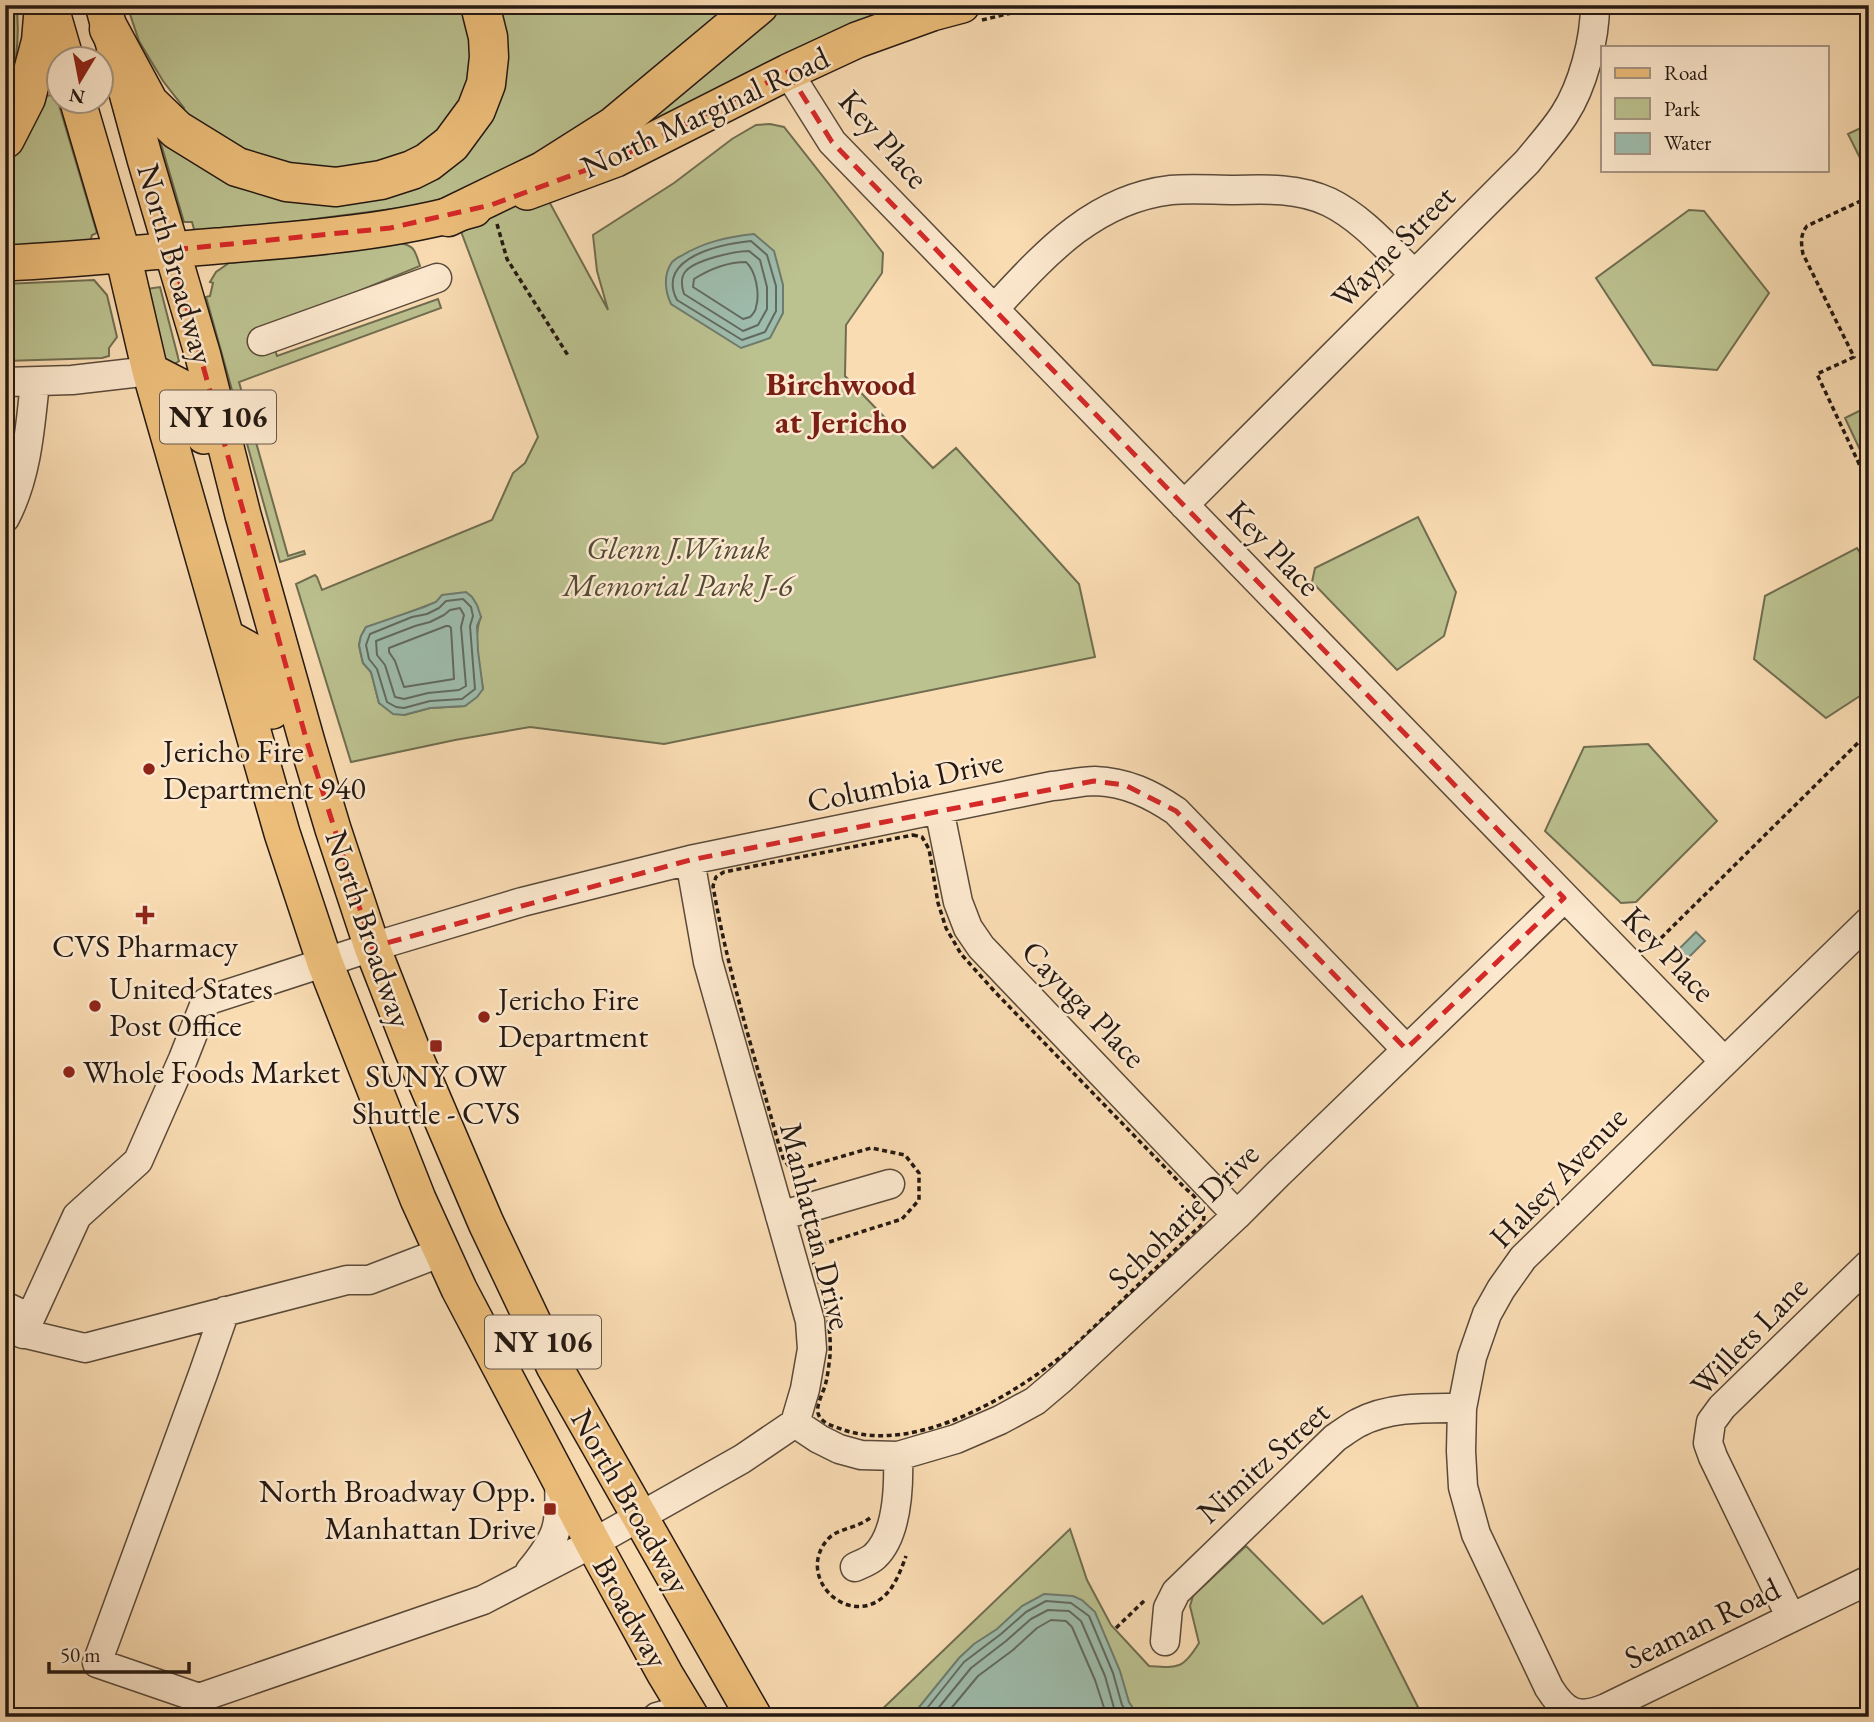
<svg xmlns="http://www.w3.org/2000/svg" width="1874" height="1722" font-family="'EB Garamond',serif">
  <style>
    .green { fill: #bbc18f; stroke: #706d50; stroke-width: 2; fill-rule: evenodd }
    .water { fill: #9ebcac; stroke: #6e7b6e; stroke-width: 2 }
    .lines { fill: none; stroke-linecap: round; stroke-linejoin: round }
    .shore { stroke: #626a5f; stroke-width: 2 }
    .minor-casing { stroke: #5a4a3a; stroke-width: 31 }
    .major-casing { stroke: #251912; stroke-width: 38 }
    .highway-casing { stroke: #251912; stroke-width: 41 }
    .path { stroke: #251912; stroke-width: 3.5; stroke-dasharray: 5 3.5; stroke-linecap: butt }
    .minor { stroke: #fce8ce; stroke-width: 28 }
    .major { stroke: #edbe7a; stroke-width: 35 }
    .highway { stroke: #edbe7a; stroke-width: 38 }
    .marked { fill: none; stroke: #d62828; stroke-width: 5; stroke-dasharray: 14 9; stroke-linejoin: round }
    .poi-dot { fill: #8f2418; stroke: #fce8ce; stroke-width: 2.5 }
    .labels { text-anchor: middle; stroke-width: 5; stroke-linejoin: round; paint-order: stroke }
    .shield { fill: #fce8ce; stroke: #66574a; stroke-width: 2 }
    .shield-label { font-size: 30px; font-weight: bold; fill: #251912 }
    .street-label { font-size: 32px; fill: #251912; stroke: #fce8ce }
    .park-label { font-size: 32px; font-style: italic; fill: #524b38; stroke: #fce8ce }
    .poi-label { font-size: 32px; fill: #251912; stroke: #fce8ce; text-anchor: start }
    .neighbourhood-label { font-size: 33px; font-weight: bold; fill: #7a1f14; stroke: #fce8ce }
  </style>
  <rect width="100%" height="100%" fill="#fadcb3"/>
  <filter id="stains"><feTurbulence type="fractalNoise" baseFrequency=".00286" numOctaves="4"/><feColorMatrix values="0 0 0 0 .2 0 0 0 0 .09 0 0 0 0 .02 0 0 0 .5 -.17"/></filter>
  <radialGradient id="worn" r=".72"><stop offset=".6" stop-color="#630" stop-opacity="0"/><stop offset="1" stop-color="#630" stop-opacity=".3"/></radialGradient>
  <!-- green -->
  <path class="green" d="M5 5H16C22 40 12 84 5 119Z
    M127 5H464L479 58 436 152 378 173 243 159 178 114 184 108 163 81 139 41Z
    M490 5H743L584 134 454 201 199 234 194 229 192 222H184L159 137 365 198 487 119Z
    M781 5H921L655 122 648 115 766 15Z
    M56 95 97 233 92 235 89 246 5 252V165L34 124 41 96Z
    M770 124 784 127 883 253 882 273 846 325 845 376 933 468 956 448 1079 584 1095 657 664 744 530 727 455 740 351 762 296 584 315 575 317 577 322 590 492 520 513 473 525 463 538 437 459 226 545 194 608 310 597 271 593 235 674 183 732 139 756 125ZM436 602 481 617C472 636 480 669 483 689L465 706 430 708 404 715 379 703 371 672 363 663 361 655 359 645 361 636 366 627 387 621Z
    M1869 124V164L1864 166 1848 134Z
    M1689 210 1704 211 1769 293 1717 370 1653 365 1596 278Z
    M400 243C416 246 415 252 420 266L268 328 277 356 438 299 441 308 239 382 288 556 304 551 305 554 280 562 206 297 210 296 213 283 210 282 216 272 229 263Z
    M94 280 107 295 117 337 109 348V356L102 358 5 361V284Z
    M160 287 179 361 173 365 164 360 146 289Z
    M1869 406V469L1845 418Z
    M1418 517 1456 592 1444 636 1397 670 1312 582 1315 568Z
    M1857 548 1869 567V690L1826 718 1754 659 1765 596Z
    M1648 744 1717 821 1636 902 1621 903 1545 831 1584 747Z
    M1070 1529 1087 1580 1111 1625 1149 1666C1179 1668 1183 1669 1199 1643L1190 1606 1193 1596 1246 1546 1323 1624 1362 1596 1423 1717H874Z"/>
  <!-- water -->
  <path class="water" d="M754 234 774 251 783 285V313L770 338 741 348 671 304C665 291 663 275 672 262 674 260 678 257 681 256 704 242 727 237 754 234Z
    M466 592 472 597 477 605 481 617 477 626 478 651 483 689 477 697 465 706 430 708 404 715 393 714 379 703 371 672 363 663 359 645 361 636 366 627 424 607 436 602 442 595Z
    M1696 932 1705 941 1686 960 1677 951Z
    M1044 1594 1073 1596 1082 1600 1095 1612 1120 1671 1129 1702 1139 1717H911L959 1658 974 1644 997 1629 1022 1606Z"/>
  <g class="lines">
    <!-- shore -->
    <path class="shore" d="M751 241 767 255 776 286V311L765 332 742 340 677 300C655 257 722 244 751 241Z
      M749 251 760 260 767 287V309L758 325 743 331 684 294C682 288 680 279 685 272 694 260 735 251 749 251Z
      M746 262C756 271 760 294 756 307 756 310 752 315 750 317L743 319 693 287 694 279C710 269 728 262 746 262Z
      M463 599 471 607 473 616 470 626 475 689 462 699 430 701 404 708 396 707 387 702 377 669 369 659 366 645 370 634 412 617 427 614 439 608 446 601Z
      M450 610 460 608 464 615 461 627 466 686 459 690 428 693 404 699 395 697 385 665 377 655 376 641 415 626 430 622 444 615Z
      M446 626H449L451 628 454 679 404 687 395 661 389 652V648Z
      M920 1717 964 1662 1001 1634 1026 1612 1046 1601 1071 1603 1089 1616 1113 1673 1122 1705 1131 1717
      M931 1717 971 1668 1006 1641 1031 1619 1048 1610 1069 1611 1081 1621 1105 1676 1114 1708 1120 1717
      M944 1717 978 1676 1013 1650 1037 1628 1051 1620 1066 1621 1072 1627 1095 1680 1107 1717"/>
    <defs>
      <path id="minor" d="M788 72 832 142 1724 1061
        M994 309C1044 255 1093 199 1171 190 1192 188 1214 190 1235 190 1267 189 1299 188 1329 202 1362 218 1388 249 1414 274
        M262 341 437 278
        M5 382 72 380 150 371
        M1184 505 1527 162C1539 147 1553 132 1564 115 1583 86 1595 39 1595 5
        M5 518C27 476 30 429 35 382
        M939 809 958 902 968 928 981 947 1237 1215
        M1869 921 1523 1258 1501 1289 1487 1314 1472 1357 1462 1408 1461 1451 1463 1487 1476 1534 1549 1688C1565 1713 1577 1720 1606 1708L1869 1580
        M780 1216 890 1184
        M5 1306 30 1318
        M225 1311 203 1374 97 1663 199 1698 483 1600 593 1543 742 1459 795 1423 805 1389 812 1349 810 1321 708 962 690 860
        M5 1329 85 1348 347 1280H369L442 1252
        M23 1334 77 1216 138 1161 183 1059 205 1003 212 999 372 947 522 902 690 860 1052 786C1066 785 1081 781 1095 781 1126 782 1151 794 1176 811L1406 1049
        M795 1423 819 1439 839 1449 861 1455 898 1456 956 1439 1000 1420 1035 1401 1061 1379 1237 1215 1278 1174 1564 898
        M855 1567C861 1564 870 1561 875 1556 898 1534 899 1486 898 1456
        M530 1571C559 1536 561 1525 559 1480
        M1791 1618 1713 1457 1708 1443 1711 1422 1722 1407 1869 1264
        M1165 1641 1168 1608 1176 1592 1335 1438C1343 1433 1350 1427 1358 1423 1390 1406 1427 1408 1462 1408
        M657 1717 686 1709"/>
      <path id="major" d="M50 5 66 60
        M103 5 145 159 203 356 243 515 307 742 333 829 372 947 413 1052 486 1223 554 1366 754 1717
        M78 102 123 255 150 371 282 833 325 963 418 1199 459 1289 593 1543 665 1674 691 1717
        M527 192 616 159 788 72 857 40 932 13 962 5
        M5 263C76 260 146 252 217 246 303 239 390 233 474 209
        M150 371 181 387 194 402 204 436
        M226 637 257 654 272 711"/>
      <path id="highway" d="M109 29 149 103 177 130 237 167 287 182 336 187 381 180 412 170 428 162 451 144 476 110 486 84 489 57 488 37 480 5
        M5 139 26 98 41 41 44 5
        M448 217 543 171 614 126 759 5"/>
    </defs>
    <!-- minor casing -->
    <use href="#minor" class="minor-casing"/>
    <!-- major casing -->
    <use href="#major" class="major-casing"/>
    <!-- highway casing -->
    <use href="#highway" class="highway-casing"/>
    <!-- path -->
    <path class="path" d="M982 20 1045 5
      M1869 197 1807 226C1800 235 1801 243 1803 254L1854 357 1817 374 1869 485
      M497 224 507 259 569 357
      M913 835 922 837 929 849 938 903 946 928 961 954 996 993 1181 1184C1192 1195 1210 1207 1202 1224L1073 1347C1018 1393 918 1455 844 1430 834 1426 821 1424 818 1413 816 1404 824 1392 826 1382 828 1374 829 1364 830 1356 832 1322 822 1293 813 1261 814 1251 816 1247 826 1243L902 1219 919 1200V1173L905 1155 871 1148 802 1168H790L783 1158 778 1142C755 1057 728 973 713 886L716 877 724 872Z
      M1649 950 1869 732
      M870 1518C856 1529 838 1528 828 1539 795 1576 846 1627 882 1598 894 1589 901 1570 906 1556
      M1116 1628 1146 1599"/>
    <!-- minor -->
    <use href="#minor" class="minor"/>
    <!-- major -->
    <use href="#major" class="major"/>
    <!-- highway -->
    <use href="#highway" class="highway"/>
  </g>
  <!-- marked area -->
  <path class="marked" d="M788 72 832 142 1564 898 1406 1049 1176 811 1125 785 1094 781 690 860 372 947 307 742 171 250 390 228 491 205 616 159Z"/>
  <!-- markers -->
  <g class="poi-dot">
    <circle cx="149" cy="769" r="7"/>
    <path d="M141.5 904.5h7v7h7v7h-7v7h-7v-7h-7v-7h7z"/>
    <circle cx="95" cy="1006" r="7"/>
    <circle cx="484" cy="1017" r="7"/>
    <rect x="429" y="1039" width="14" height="14" rx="3.5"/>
    <circle cx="69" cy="1072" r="7"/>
    <rect x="543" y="1502" width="14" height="14" rx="3.5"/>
  </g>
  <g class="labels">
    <!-- shield labels -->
    <g class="shield">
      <rect x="160" y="390.5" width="116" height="53" rx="5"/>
      <rect x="485" y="1315.5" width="116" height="53" rx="5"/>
    </g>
    <g class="shield-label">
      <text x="218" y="427">NY 106</text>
      <text x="543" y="1352">NY 106</text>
    </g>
    <!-- street labels -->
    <g class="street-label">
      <text transform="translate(705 112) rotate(-25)" y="11">North Marginal Road</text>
      <text transform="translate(884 139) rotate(49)" y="11">Key Place</text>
      <text transform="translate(1393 247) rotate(-45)" y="11">Wayne Street</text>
      <text transform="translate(176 264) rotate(74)" y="11">North Broadway</text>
      <text transform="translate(1274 548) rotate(46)" y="11">Key Place</text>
      <text transform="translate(905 781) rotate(-12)" y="11">Columbia Drive</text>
      <text transform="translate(369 929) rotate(71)" y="11">North Broadway</text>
      <text transform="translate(1669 954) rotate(46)" y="11">Key Place</text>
      <text transform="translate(1084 1004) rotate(46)" y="11">Cayuga Place</text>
      <text transform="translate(1558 1177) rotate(-46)" y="11">Halsey Avenue</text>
      <text transform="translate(1183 1216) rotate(-44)" y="11">Schoharie Drive</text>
      <text transform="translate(816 1226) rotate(76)" y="11">Manhattan Drive</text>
      <text transform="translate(1749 1336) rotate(-46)" y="11">Willets Lane</text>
      <text transform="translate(1263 1462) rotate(-42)" y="11">Nimitz Street</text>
      <text transform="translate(631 1501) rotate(60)" y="11">North Broadway</text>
      <text transform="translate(631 1612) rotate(61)" y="11">Broadway</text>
      <text transform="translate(1702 1623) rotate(-26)" y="11">Seaman Road</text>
    </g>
    <!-- park labels -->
    <g class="park-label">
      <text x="678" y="559">Glenn J.Winuk<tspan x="678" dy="37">Memorial Park J-6</tspan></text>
    </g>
    <!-- poi labels -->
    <g class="poi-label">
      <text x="163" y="762">Jericho Fire<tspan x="163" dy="37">Department 940</tspan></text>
      <text x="145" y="957" text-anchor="middle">CVS Pharmacy</text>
      <text x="109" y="999">United States<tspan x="109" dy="37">Post Office</tspan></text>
      <text x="498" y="1010">Jericho Fire<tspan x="498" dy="37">Department</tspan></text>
      <text x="83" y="1083">Whole Foods Market</text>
      <text x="436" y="1087" text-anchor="middle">SUNY OW<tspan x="436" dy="37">Shuttle - CVS</tspan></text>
      <text x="536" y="1502" text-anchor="end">North Broadway Opp.<tspan x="536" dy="37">Manhattan Drive</tspan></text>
    </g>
    <!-- neighbourhood labels -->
    <g class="neighbourhood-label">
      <text x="841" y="395">Birchwood<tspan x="841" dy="38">at Jericho</tspan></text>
    </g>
  </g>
  <!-- margin -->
  <rect width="1874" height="1722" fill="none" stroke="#fadcb3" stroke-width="28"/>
  <rect x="7" y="7" width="1860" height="1708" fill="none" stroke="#251912" stroke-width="3.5"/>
  <rect x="14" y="14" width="1846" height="1694" fill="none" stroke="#251912" stroke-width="2"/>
  <!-- legend -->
  <rect x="1601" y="46" width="228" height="126" fill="#fce8ce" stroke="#a69583" stroke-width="2"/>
  <rect x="1615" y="68" width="35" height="10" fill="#edbe7a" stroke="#a69583" stroke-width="2"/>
  <text x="1664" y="80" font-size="21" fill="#251912">Road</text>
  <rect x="1615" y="98" width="35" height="21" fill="#bbc18f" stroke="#a69583" stroke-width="2"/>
  <text x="1664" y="116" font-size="21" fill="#251912">Park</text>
  <rect x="1615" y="133" width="35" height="21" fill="#9ebcac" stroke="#a69583" stroke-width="2"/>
  <text x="1664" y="150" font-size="21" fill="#251912">Water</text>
  <!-- north arrow -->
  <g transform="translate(80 80) rotate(190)"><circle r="33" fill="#fce8ce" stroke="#a69583" stroke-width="2"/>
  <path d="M0-5L12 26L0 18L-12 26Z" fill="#8f2418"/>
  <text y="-10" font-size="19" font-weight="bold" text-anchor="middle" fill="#251912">N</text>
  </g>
  <!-- scale -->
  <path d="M49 1662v10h140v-10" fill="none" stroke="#251912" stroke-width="3.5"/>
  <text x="60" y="1662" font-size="21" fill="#251912" stroke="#fce8ce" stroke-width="5" paint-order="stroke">50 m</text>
  <rect width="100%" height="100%" filter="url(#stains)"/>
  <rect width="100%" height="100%" fill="url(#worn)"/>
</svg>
